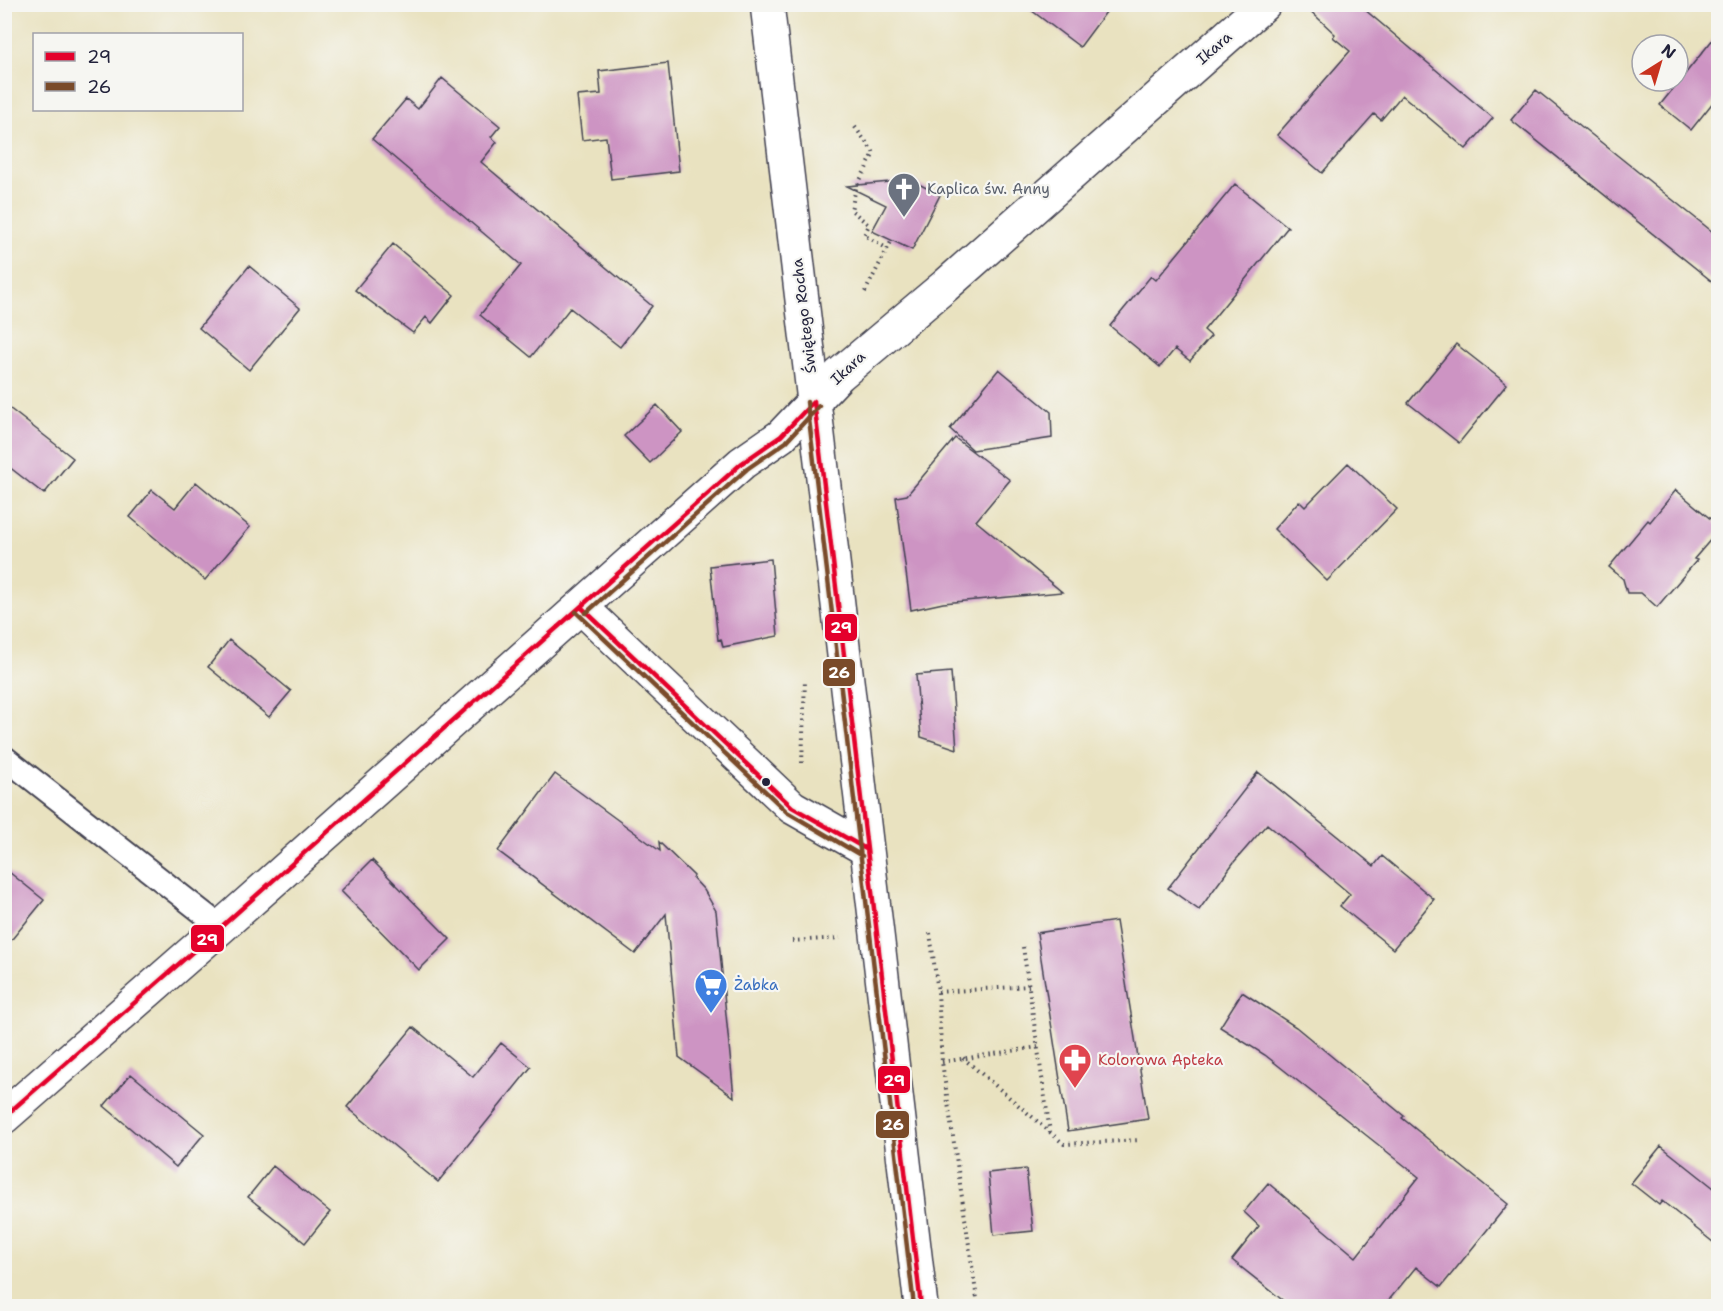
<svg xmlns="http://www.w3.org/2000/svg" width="1723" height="1311" font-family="'Shantell Sans',sans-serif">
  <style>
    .building { fill: #cd94c3 }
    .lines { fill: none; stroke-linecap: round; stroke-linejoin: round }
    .service-casing { stroke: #403f4f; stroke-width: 26 }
    .minor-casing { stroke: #403f4f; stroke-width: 36 }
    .tertiary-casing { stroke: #403f4f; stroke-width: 36 }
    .primary-casing { stroke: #403f4f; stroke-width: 36 }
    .path { stroke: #403f4f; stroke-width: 4; stroke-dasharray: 1.5 4.5; stroke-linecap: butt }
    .service { stroke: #fff; stroke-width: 22 }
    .minor { stroke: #fff; stroke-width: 33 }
    .tertiary { stroke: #fff; stroke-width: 33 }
    .primary { stroke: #fff; stroke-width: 33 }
    .bus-1-casing { stroke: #f6f6f2; stroke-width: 9 }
    .bus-2-casing { stroke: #f6f6f2; stroke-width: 9 }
    .bus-1 { stroke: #e4002b; stroke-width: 4.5 }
    .bus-2 { stroke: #7a4b2a; stroke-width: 4.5 }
    .bus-dot { fill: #22223b; stroke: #f6f6f2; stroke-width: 2 }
    .labels { text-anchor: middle; stroke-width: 4.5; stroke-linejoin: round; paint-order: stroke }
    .street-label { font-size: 15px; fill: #22223b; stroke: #f6f6f2 }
    .worship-label { font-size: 15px; fill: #5b616d; stroke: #f6f6f2; text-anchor: start }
    .shop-label { font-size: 15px; fill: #366cbe; stroke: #f6f6f2; text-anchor: start }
    .health-label { font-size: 15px; fill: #be3a42; stroke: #f6f6f2; text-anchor: start }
    .line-badge { stroke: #f6f6f2; stroke-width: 2 }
    .badge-label { font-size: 16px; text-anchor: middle; font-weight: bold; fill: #fff }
  </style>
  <rect width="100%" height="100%" fill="#f6f6f2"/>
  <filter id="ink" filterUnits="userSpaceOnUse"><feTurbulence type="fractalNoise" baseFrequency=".0167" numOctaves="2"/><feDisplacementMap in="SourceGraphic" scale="12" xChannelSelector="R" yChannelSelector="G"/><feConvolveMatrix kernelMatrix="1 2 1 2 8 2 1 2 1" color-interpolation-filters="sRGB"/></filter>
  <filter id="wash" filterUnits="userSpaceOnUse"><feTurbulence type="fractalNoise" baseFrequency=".008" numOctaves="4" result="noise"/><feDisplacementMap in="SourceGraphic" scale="24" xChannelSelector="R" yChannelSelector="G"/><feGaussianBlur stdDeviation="1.35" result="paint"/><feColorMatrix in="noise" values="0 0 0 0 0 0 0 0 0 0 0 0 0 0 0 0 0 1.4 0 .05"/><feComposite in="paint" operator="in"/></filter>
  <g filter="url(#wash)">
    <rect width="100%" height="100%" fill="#e9e2c0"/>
    <g id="blocks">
      <!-- building -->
      <path class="building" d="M1023 4H1112L1080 47Z
        M1303 4H1358L1493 118 1466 149 1402 95 1381 120 1374 114 1322 173 1277 135 1350 51 1333 37 1335 34Z
        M1718 33V96L1691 130 1660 105Z
        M668 63 679 171 611 179 606 137 582 140 577 96 601 94 599 71Z
        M442 78 500 126 491 137 497 142 481 162 652 306 620 347 570 308 531 357 480 315 521 265 372 139 406 99 418 109Z
        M1536 90 1719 237V287L1511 120Z
        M911 180 940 195 912 250 872 231 886 205 847 186Z
        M1235 184 1288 227 1204 330 1211 336 1190 361 1175 349 1160 367 1110 326 1151 276 1156 280Z
        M393 244 454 295 432 323 426 317 413 333 355 290Z
        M249 266 300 308 249 370 199 328Z
        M1456 344 1507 384 1459 443 1408 403Z
        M999 369 1051 412 1052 438 973 450 950 429Z
        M4 404 73 458 44 494 4 463Z
        M657 405 682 432 650 463 624 436Z
        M955 438 1010 480 976 521 1062 592 943 603 911 610 896 497 907 495Z
        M1348 463 1397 509 1327 581 1274 529 1299 501 1305 507Z
        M196 482 250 527 205 580 130 517 152 490 175 508Z
        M1676 490 1719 526V530L1694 559 1697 560 1657 607 1641 593H1627L1623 579 1609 567 1648 520 1650 522Z
        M771 559 778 636 723 647 721 639 718 640 710 566Z
        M229 640 291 691 269 717 208 667Z
        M951 672 956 736 957 749 921 737 916 675Z
        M1258 772 1374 866 1382 856 1434 899 1393 949 1340 906 1350 894 1267 824 1234 862 1199 910 1168 888Z
        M555 774 660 851 659 842 694 876 693 878 704 890 716 911 734 1097 679 1057 666 914 635 954 498 851Z
        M372 860 450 939 419 970 341 891Z
        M4 868 44 900 4 949Z
        M1116 921 1148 1119 1068 1131 1037 933Z
        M1242 992 1296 1027 1404 1116 1402 1118 1508 1204 1441 1287 1416 1267 1384 1306H1290L1232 1260 1259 1226 1244 1212 1268 1183 1356 1257 1419 1177 1265 1055 1220 1027Z
        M413 1027 473 1077 501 1043 531 1067 438 1182 347 1107Z
        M131 1074 204 1134 176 1167 104 1106Z
        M1661 1146 1719 1192V1247L1662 1201 1659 1205 1631 1183Z
        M273 1166 330 1212 305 1243 248 1197Z
        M1026 1169 1033 1231 994 1235 988 1173Z"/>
    </g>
  </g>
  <g filter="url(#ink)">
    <use href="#blocks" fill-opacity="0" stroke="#403f4f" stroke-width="1.5"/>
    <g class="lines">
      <defs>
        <path id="service" d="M4 757 221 927"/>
        <path id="minor" d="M581 607 792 807 866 849"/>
        <path id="tertiary" d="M4 1117 221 927 742 463 781 436 839 375 945 286 1264 4"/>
        <path id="primary" d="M767 4 921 1306"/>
      </defs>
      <!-- service casing -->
      <use href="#service" class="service-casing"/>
      <!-- minor casing -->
      <use href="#minor" class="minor-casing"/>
      <!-- tertiary casing -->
      <use href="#tertiary" class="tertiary-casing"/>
      <!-- primary casing -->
      <use href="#primary" class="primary-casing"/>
      <!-- path -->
      <path class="path" d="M855 127 874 153 856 188 851 210 869 225 864 235 888 249
        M865 292 892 240
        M802 763 805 680
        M930 933 938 992 942 1062 978 1306
        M792 941 840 938
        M1023 947 1050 1132
        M938 992 1029 986
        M963 1058 1064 1144 1141 1140
        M942 1062 1038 1047"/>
      <!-- service -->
      <use href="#service" class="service"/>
      <!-- minor -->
      <use href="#minor" class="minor"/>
      <!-- tertiary -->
      <use href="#tertiary" class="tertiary"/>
      <!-- primary -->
      <use href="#primary" class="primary"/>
      <defs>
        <path id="bus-1" d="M814 401 921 1306
          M581 607 792 807 866 849
          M4 1117 221 927 742 463 781 436 814 401"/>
        <path id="bus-2" d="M807 402 914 1306
          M576 612 787 812 862 856
          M586 613 747 469 786 442 819 406"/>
      </defs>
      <!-- bus-1 casing -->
      <use href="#bus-1" class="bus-1-casing"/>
      <!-- bus-2 casing -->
      <use href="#bus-2" class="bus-2-casing"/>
      <!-- bus-1 -->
      <use href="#bus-1" class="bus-1"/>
      <!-- bus-2 -->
      <use href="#bus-2" class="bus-2"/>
    </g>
  </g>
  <!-- icons -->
  <defs>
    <symbol id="church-pin" viewBox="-11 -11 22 30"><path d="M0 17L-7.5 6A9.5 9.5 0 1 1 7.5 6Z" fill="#6b7280" stroke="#f6f6f2"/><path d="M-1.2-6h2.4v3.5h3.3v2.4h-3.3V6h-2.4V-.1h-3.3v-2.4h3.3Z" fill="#fff"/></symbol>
    <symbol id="supermarket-pin" viewBox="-11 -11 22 30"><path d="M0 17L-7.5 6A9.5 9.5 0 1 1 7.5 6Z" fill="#3f7fe0" stroke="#f6f6f2"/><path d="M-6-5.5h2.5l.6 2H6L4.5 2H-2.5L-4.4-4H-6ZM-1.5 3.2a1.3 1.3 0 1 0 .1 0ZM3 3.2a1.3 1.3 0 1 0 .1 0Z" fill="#fff"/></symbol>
    <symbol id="pharmacy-pin" viewBox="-11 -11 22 30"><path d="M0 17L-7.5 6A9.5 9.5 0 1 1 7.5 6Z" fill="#e0444e" stroke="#f6f6f2"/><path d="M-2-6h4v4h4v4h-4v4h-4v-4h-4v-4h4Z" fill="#fff"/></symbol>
  </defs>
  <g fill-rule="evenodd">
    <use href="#church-pin" x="885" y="170" width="38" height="52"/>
    <use href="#supermarket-pin" x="692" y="966" width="38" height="52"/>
    <use href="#pharmacy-pin" x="1056" y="1041" width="38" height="52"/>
  </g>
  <!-- markers -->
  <circle class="bus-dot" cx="766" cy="782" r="5"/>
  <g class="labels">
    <!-- street labels -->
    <g class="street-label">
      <text transform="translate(1214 48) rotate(-41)" y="5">Ikara</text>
      <text transform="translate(804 316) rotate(-97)" y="5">Świętego Rocha</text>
      <text transform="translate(848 368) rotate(-43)" y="5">Ikara</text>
    </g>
    <!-- worship labels -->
    <g class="worship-label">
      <text x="927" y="194">Kaplica św. Anny</text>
    </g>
    <!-- shop labels -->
    <g class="shop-label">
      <text x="734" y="990">Żabka</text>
    </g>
    <!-- health labels -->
    <g class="health-label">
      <text x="1098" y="1065">Kolorowa Apteka</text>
    </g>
  </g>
  <g class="line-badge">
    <rect x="824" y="613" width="34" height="29" rx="6" fill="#e4002b"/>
    <rect x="822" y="658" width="34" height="29" rx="6" fill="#7a4b2a"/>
    <rect x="190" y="924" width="35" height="29" rx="6" fill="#e4002b"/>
    <rect x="877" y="1065" width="34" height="29" rx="6" fill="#e4002b"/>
    <rect x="875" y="1110" width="35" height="29" rx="6" fill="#7a4b2a"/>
  </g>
  <g class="badge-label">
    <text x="841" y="633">29</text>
    <text x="839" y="678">26</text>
    <text x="207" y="945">29</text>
    <text x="894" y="1086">29</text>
    <text x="893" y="1130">26</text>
  </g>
  <!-- margin -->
  <rect width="1723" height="1311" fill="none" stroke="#f6f6f2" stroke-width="24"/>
  <!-- legend -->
  <rect x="33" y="33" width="210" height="78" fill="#f6f6f2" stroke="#a1a1a9" stroke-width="1.5"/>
  <rect x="45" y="52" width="30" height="9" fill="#e4002b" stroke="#a1a1a9" stroke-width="1.5"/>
  <text x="87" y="63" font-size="18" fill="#22223b">29</text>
  <rect x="45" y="82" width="30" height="9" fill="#7a4b2a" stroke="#a1a1a9" stroke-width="1.5"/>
  <text x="87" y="93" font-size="18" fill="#22223b">26</text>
  <!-- north arrow -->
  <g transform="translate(1660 63) rotate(37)"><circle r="28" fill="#f6f6f2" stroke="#a1a1a9" stroke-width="1.5"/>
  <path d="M0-4.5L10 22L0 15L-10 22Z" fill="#c8321e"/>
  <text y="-9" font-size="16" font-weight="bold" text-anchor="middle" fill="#22223b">N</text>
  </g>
</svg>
